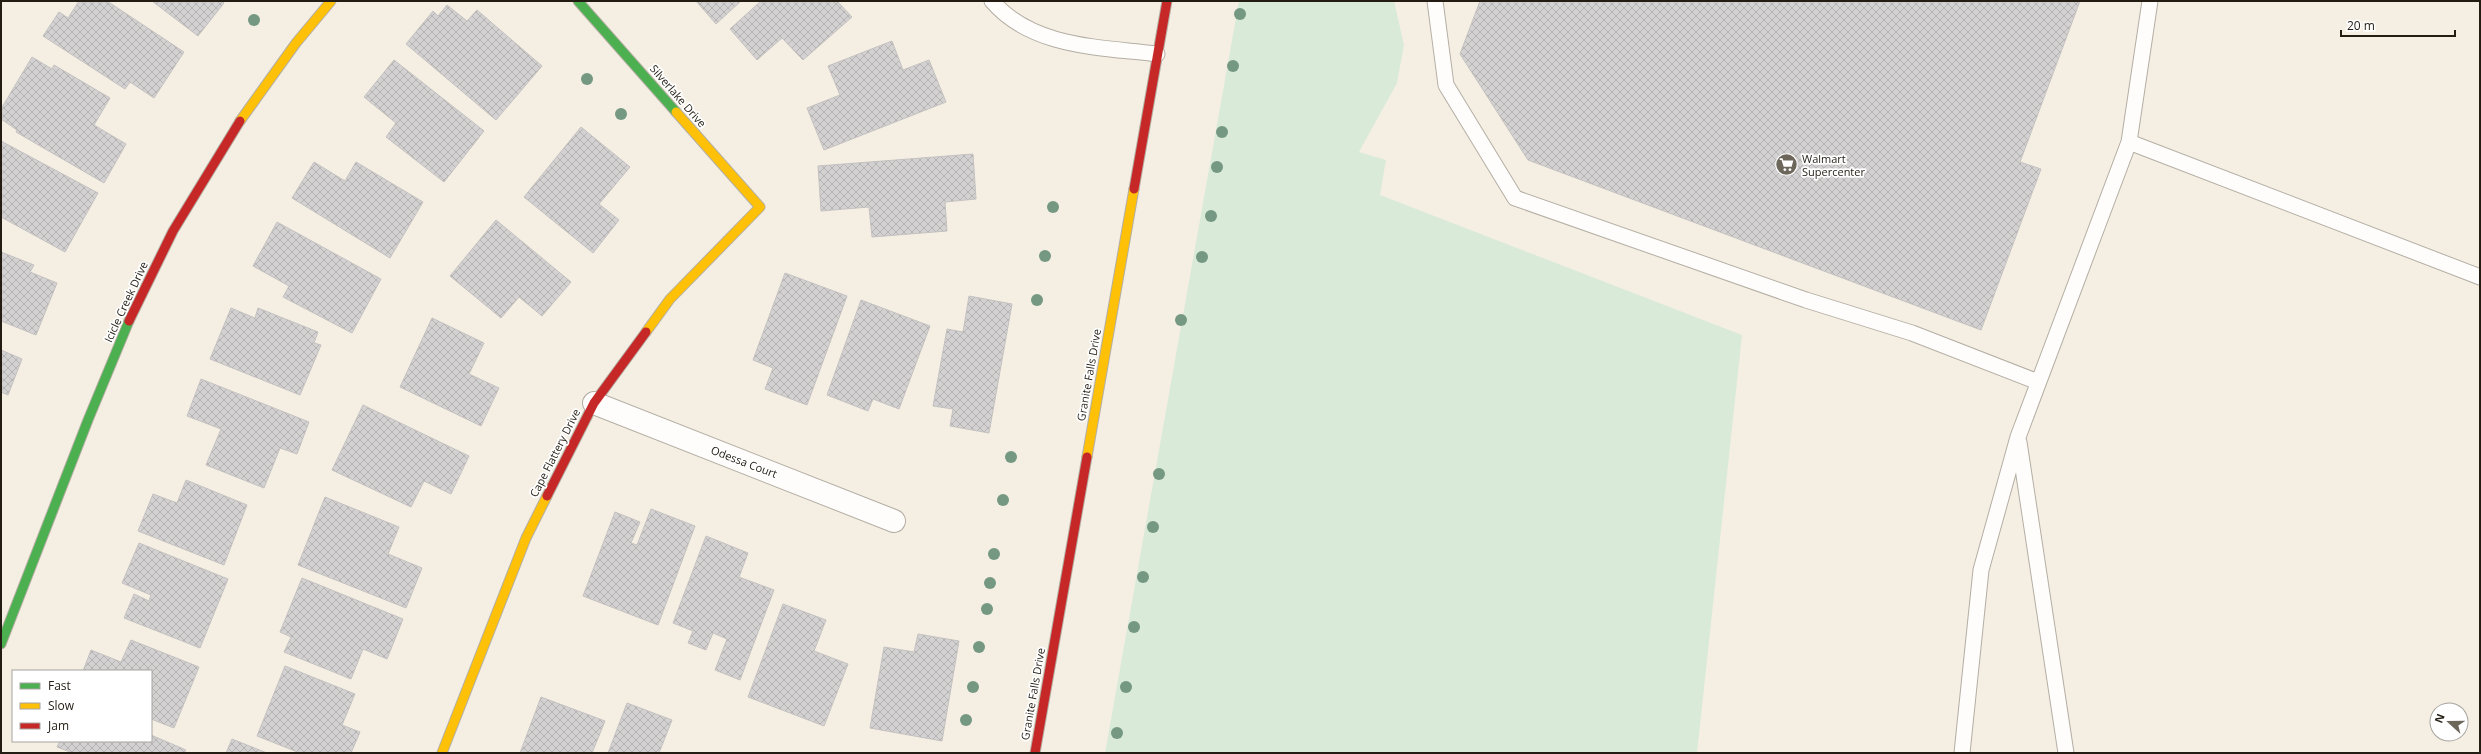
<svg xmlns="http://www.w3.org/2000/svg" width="2481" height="754" font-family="'Open Sans',sans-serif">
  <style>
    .grass { fill: #d9ead9 }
    .building { fill: url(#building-cross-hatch); stroke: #c4c1c1 }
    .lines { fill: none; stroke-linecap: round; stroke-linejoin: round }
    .lane-casing { stroke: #b4aea4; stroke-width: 17 }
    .street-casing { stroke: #b4aea4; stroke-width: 24 }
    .fast-casing { stroke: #b4aea4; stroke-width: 11 }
    .slow-casing { stroke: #b4aea4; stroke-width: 11 }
    .jam-casing { stroke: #b4aea4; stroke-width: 11 }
    .lane { stroke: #fefdfb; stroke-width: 15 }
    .street { stroke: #fefdfb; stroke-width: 22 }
    .fast { stroke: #4caf50; stroke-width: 9 }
    .slow { stroke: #ffc107; stroke-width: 9 }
    .jam { stroke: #c62828; stroke-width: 9 }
    .tree { fill: #759883 }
    .labels { text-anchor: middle; stroke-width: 3.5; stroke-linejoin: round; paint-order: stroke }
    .street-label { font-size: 11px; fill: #221c12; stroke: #fff }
    .poi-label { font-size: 11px; fill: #221c12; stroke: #fff; text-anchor: start }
  </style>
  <defs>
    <pattern id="building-cross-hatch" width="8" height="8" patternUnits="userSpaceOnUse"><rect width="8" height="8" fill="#d3d1d1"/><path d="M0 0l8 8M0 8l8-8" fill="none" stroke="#b5b3b2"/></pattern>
  </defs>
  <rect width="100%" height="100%" fill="#f5efe3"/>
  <!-- grass -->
  <path class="grass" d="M1239 1H1394L1404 45 1397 83 1359 152 1386 160 1380 195 1742 335 1697 753H1105Z"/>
  <!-- building -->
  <path class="building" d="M79 1H107L184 52 154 98 130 82 125 89 43 36 59 12 68 18Z
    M152 1H222L224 3 198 36Z
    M696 1H741L716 24Z
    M761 1H837L852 17 803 60 782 38 757 60 730 29Z
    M1480 1H2080L2020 162 2041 169 1981 330 1528 160 1460 54Z
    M447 5 467 21 477 10 542 66 496 120 406 44 433 11 438 16Z
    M892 41 903 70 929 60 946 102 824 150 807 108 840 95 828 66Z
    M32 57 52 69 54 65 110 98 94 125 126 144 104 183 16 132 17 130 1 119V109Z
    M394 60 484 131 444 182 386 137 396 123 364 97Z
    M581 127 630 167 599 204 619 220 593 253 524 197Z
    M1 141 98 193 65 252 1 217Z
    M973 154 976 199 945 202 947 231 872 237 869 207 821 211 818 166Z
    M314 162 345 181 356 162 423 202 390 258 292 198Z
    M496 220 571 282 542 316 519 297 501 318 450 276Z
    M277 222 381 279 352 333 283 297 289 286 253 266Z
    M1 252 34 265 30 272 57 283 36 335 1 321Z
    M785 273 847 296 807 405 765 389 773 368 753 360Z
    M969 296 1012 304 989 433 950 426 953 409 933 406 947 329 963 332Z
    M861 300 930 326 899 409 873 399 868 411 827 395Z
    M231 308 255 318 258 308 318 332 314 343 321 345 300 395 210 359Z
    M432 318 484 343 469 374 499 388 481 426 400 387Z
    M1 350 22 359 8 395 1 392Z
    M201 379 309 422 297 454 280 448 264 488 206 465 221 429 187 416Z
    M363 405 469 456 451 494 424 481 411 507 332 470Z
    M186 480 247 505 224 565 138 531 153 494 177 503Z
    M325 497 399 527 388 554 422 568 406 608 298 565Z
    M651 509 695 526 658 625 583 596 615 512 640 522 631 543 637 545Z
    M706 536 748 553 739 577 774 590 740 680 715 670 727 639 713 633 706 650 688 643 693 631 673 623Z
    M139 543 228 579 200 648 124 618 134 594 149 601 151 595 122 583Z
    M302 578 403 619 387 659 363 649 351 679 284 652 291 637 280 632Z
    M783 604 826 620 814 651 848 664 824 726 748 697Z
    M918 634 959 641 942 741 870 728 884 647 914 652Z
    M131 640 199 667 174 728 151 719V671H83L91 650 121 662Z
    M285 666 355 694 342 725 360 732 351 753H300L257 736Z
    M541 697 605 721 592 753H520Z
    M627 703 672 720 659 753H608Z
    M151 735 186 750 184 753H73L57 747 60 741H151Z
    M232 739 267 753H226Z"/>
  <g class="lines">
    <defs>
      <path id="lane" d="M992 1C1032 48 1101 47 1157 54
        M1435 1 1446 85 1515 198 1806 300 1912 333 2038 382
        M2129 142 2480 277
        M2019 442 2066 753
        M1962 753 1981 570 2018 437 2129 142 2150 1"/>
      <path id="street" d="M594 403 894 521"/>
      <path id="fast" d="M578 1 676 112
        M1 644 88 420 129 321"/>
      <path id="slow" d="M240 121 296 43 331 1
        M646 332 670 299 760 207 676 112
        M1087 457 1134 189
        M442 753 526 538 547 496"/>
      <path id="jam" d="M1134 189 1167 1
        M129 321 173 231 240 121
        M547 496 594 403 646 332
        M1035 753 1087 457"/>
    </defs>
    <!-- lane casing -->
    <use href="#lane" class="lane-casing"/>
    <!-- street casing -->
    <use href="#street" class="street-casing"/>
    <!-- fast casing -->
    <use href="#fast" class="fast-casing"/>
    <!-- slow casing -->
    <use href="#slow" class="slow-casing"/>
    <!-- jam casing -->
    <use href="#jam" class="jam-casing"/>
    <!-- lane -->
    <use href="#lane" class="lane"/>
    <!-- street -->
    <use href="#street" class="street"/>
    <!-- fast -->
    <use href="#fast" class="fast"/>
    <!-- slow -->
    <use href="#slow" class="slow"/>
    <!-- jam -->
    <use href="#jam" class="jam"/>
  </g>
  <!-- trees -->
  <g class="tree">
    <circle cx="1240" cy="14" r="6"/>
    <circle cx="254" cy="20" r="6"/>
    <circle cx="1233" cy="66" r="6"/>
    <circle cx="587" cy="79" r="6"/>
    <circle cx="621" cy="114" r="6"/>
    <circle cx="1222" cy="132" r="6"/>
    <circle cx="1217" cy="167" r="6"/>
    <circle cx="1053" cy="207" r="6"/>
    <circle cx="1211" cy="216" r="6"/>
    <circle cx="1045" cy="256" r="6"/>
    <circle cx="1202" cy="257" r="6"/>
    <circle cx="1037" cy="300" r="6"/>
    <circle cx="1181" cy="320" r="6"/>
    <circle cx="1011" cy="457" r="6"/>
    <circle cx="1159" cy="474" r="6"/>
    <circle cx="1003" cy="500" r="6"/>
    <circle cx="1153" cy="527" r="6"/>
    <circle cx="994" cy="554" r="6"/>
    <circle cx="1143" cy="577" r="6"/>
    <circle cx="990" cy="583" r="6"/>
    <circle cx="987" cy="609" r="6"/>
    <circle cx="1134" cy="627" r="6"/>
    <circle cx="979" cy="647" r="6"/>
    <circle cx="973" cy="687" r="6"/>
    <circle cx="1126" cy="687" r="6"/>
    <circle cx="966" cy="720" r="6"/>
    <circle cx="1117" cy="733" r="6"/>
  </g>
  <!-- icons -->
  <defs>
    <symbol id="supermarket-disc" viewBox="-11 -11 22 22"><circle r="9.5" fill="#6c665b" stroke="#fff"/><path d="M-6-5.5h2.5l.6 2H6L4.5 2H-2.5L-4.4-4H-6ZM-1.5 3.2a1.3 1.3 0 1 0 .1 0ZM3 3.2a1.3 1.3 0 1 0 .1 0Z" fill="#fff"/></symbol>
  </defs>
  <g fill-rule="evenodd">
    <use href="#supermarket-disc" x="1774" y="152" width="25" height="25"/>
  </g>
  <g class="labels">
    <!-- street labels -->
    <g class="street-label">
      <text transform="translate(678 96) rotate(49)" y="4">Silverlake Drive</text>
      <text transform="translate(126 302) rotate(-65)" y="4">Icicle Creek Drive</text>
      <text transform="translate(1089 375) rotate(-80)" y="4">Granite Falls Drive</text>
      <text transform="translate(555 453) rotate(-63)" y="4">Cape Flattery Drive</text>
      <text transform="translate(744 462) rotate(21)" y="4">Odessa Court</text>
      <text transform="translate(1033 694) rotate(-80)" y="4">Granite Falls Drive</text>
    </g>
    <!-- poi labels -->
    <g class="poi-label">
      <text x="1802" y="163">Walmart<tspan x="1802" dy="13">Supercenter</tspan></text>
    </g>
  </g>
  <!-- border -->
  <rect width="2481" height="754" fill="none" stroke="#221c12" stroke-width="4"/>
  <!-- legend -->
  <rect x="12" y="670" width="140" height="72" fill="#ffffff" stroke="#a7a4a0"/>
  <rect x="20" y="683" width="20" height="6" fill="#4caf50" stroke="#a7a4a0"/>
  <text x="48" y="690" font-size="12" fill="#221c12">Fast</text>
  <rect x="20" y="703" width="20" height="6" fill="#ffc107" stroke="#a7a4a0"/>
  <text x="48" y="710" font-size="12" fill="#221c12">Slow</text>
  <rect x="20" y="723" width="20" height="6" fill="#c62828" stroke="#a7a4a0"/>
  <text x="48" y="730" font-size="12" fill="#221c12">Jam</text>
  <!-- north arrow -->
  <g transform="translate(2449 722) rotate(291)"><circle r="19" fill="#ffffff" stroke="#a7a4a0"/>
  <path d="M0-3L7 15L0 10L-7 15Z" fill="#6c665b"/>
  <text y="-6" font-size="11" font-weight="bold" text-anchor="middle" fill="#221c12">N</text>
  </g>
  <!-- scale -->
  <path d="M2341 30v6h114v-6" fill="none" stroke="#221c12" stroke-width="2"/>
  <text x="2347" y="30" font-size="12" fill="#221c12" stroke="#ffffff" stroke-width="3" paint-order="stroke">20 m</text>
</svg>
